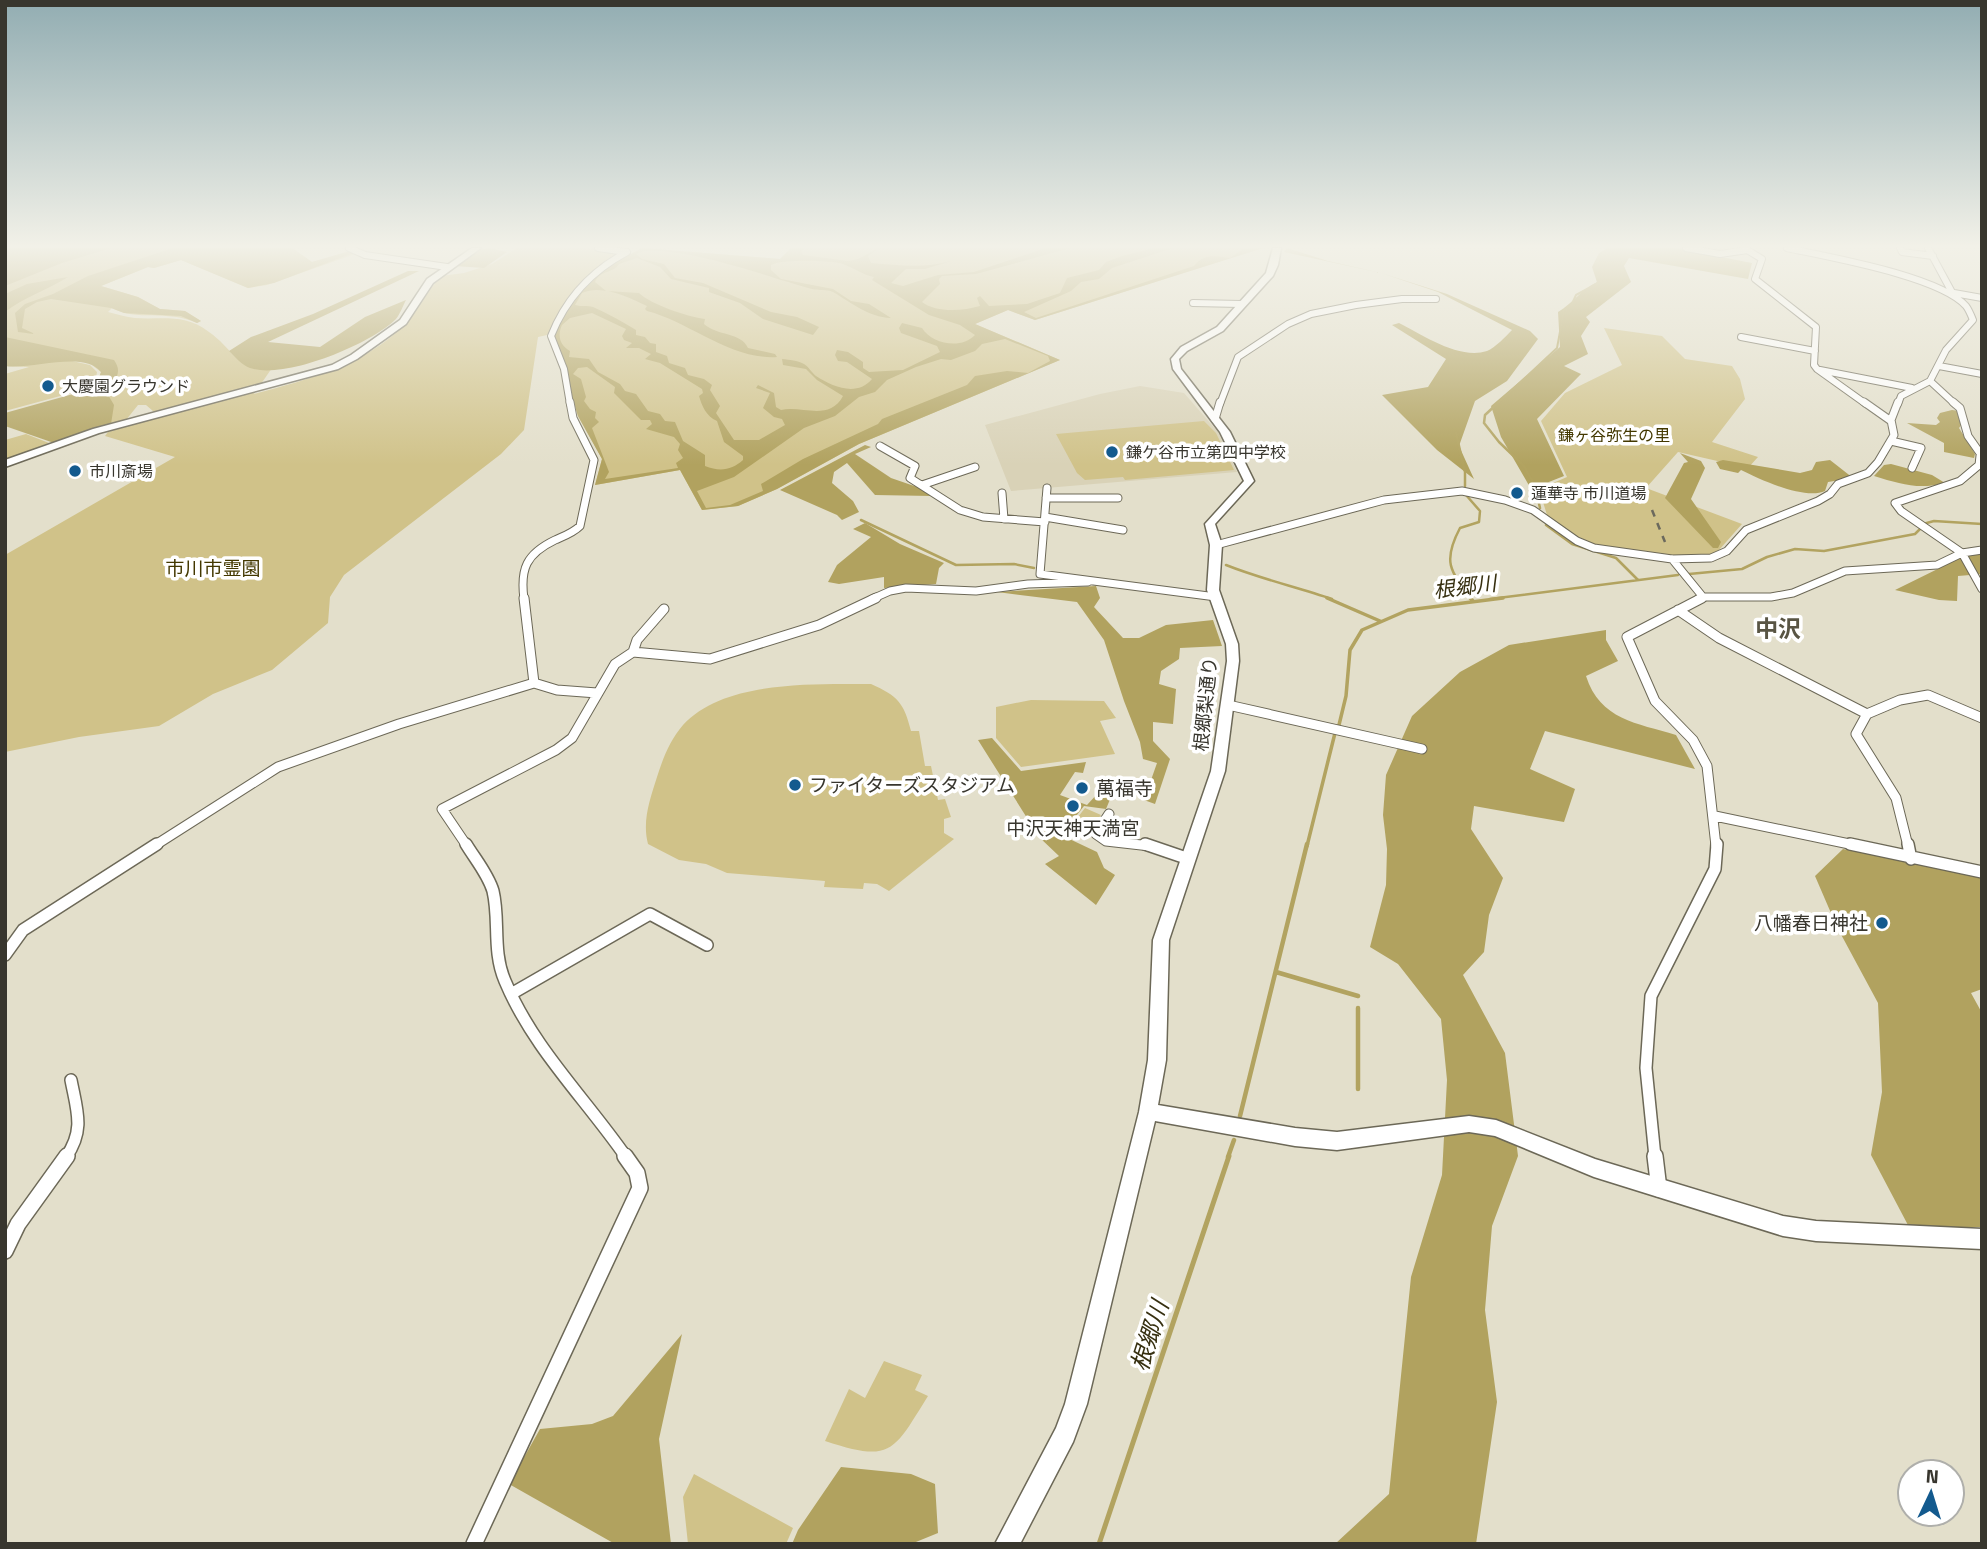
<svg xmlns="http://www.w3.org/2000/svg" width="1987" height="1549" font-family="'Titillium Web','Noto Sans JP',sans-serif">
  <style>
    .built { fill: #d9d2b7 }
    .green { fill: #d0c289 }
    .forest { fill: #b1a25f; fill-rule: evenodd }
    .water { fill: #b2a360 }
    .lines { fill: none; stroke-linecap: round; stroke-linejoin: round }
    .stream-far4 { stroke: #b2a360; stroke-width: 2 }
    .stream-far3 { stroke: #b2a360; stroke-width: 2.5 }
    .stream-far2 { stroke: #b2a360; stroke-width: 3.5 }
    .stream-far1 { stroke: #b2a360; stroke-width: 4.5 }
    .stream { stroke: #b2a360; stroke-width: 5 }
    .street-far4-casing { stroke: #6c6857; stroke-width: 8 }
    .street-far3-casing { stroke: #6c6857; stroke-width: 9 }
    .street-far2-casing { stroke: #6c6857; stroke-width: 11 }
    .street-far1-casing { stroke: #6c6857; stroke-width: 14 }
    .street-casing { stroke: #6c6857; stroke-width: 18 }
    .secondary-casing { stroke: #6c6857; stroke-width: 3 }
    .street-far4 { stroke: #fff; stroke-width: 6 }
    .street-far3 { stroke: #fff; stroke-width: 7 }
    .street-far2 { stroke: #fff; stroke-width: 9 }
    .street-far1 { stroke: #fff; stroke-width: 11 }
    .street { stroke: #fff; stroke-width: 15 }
    .secondary { fill: #fff; fill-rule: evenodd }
    .rail { stroke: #6b695d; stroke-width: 2.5; stroke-dasharray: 7 7; stroke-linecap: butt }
    .poi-dot { fill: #135a8e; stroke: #fff; stroke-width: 2.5 }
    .labels { text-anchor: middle; stroke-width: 7; stroke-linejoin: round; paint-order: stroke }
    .far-poi-label { font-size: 16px; fill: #38362e; stroke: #fff; text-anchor: start }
    .far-park-label { font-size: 16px; fill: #433800; stroke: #fff }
    .park-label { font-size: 19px; fill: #433800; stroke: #fff }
    .street-label { font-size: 19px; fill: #38362e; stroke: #fff }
    .poi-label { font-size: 19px; fill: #38362e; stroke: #fff; text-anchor: start }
    .water-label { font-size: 21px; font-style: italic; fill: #373011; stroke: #fff }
    .quarter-label { font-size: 23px; font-weight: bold; fill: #595544; stroke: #fff }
    .near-water-label { font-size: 24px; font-style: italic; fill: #373011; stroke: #fff }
  </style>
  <rect width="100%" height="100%" fill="#e3dfcb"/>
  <!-- built -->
  <path class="built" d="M1140 386 1184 393 1218 432 1237 472 1011 491 985 425 1100 394Z"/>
  <!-- green -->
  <path class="green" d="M5 248H292L312 262 350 251 355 254 267 285 248 288 181 260 154 268 148 267 101 286 138 297 160 309 185 311 201 321 197 323C167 309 137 322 112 308L108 312C117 314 126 317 135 318 163 320 184 313 209 332 237 352 232 368 272 368L254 394C309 379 364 366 405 324 419 310 427 291 441 276L464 273 492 264 517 248H581L620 252C586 270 565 301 547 335L538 337 524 430 501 454 344 575 330 597 328 623 272 670 213 694 159 726 79 737 5 752V555L175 457 105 436 108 432 160 417 146 405H138L126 420 111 424 91 389 97 383 101 372 88 362 72 361 90 365 97 372 95 383 86 389 5 411V374L29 367 5 366Z
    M642 248 780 259 791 248H1263L1035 320 1008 310 975 324 1060 360 859 444 777 489 738 506 702 510 680 470 595 485 602 459 578 416 554 336 588 282Z
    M1604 328 1662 336 1685 359 1732 366 1740 379 1745 399 1712 442 1758 457 1748 468 1678 452 1646 488 1742 524 1719 550 1707 556 1677 557 1608 550 1574 535 1547 515 1539 489 1567 477 1541 421 1565 393 1622 365Z
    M1204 421 1216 433 1234 470 1125 480 1123 477 1085 480 1077 473 1056 434Z
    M26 434 49 443 5 460V440Z
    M871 684C898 696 904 703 911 731H919L925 766H931L938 800 945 799 951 817 944 819V833L954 839 889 891 877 884 864 883 863 889 824 887 825 881 727 873 706 864 679 860 648 844C642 821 650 799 657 777 663 758 670 740 683 725 724 680 815 684 871 684Z
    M1031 700 1104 701 1116 718 1100 721 1115 754 1021 767 996 738V707Z
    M1085 808 1101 815 1084 837 1068 830Z
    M884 1361 922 1375 915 1390 928 1396C893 1452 892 1463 825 1441L849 1389 865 1398Z
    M694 1474 793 1528 786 1544H688L683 1497Z"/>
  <!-- forest -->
  <path class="forest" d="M5 248H111L62 263 5 286Z
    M173 248H292L312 262 350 251 353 253 274 283 248 288 181 260 154 268 148 267 101 286 138 297 160 309 185 311 201 321 197 323 181 316 124 313 111 308 51 299 37 302 25 309 22 328 35 334 18 332 15 313 25 304 53 294 88 276Z
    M489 248 507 252 484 268 454 266 480 250Z
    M642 248 780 259 791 248H804L801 251 803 255 848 261 858 259 879 248 868 256 871 263C897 265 924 269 951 261L925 269H906L891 283 903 286 938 275 974 272 1046 248H1070L976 274 942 276 939 279 940 284 922 302C936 313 963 311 980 306L977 298 980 296 989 306 1027 304 1060 293 1067 278 1099 270 1106 262 1122 256 1155 248H1173L1112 268 1099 279 1081 282 1071 291 1024 312 1036 318 1194 266C1204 253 1216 256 1230 258L1243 249 1263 248 1035 320 1008 310 975 324 1060 360 859 444 777 489 738 506 702 510 680 470 595 485 602 459 578 416 554 336 560 320 588 282 605 268ZM644 251C691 248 765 276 812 289 819 291 826 289 833 292 852 303 868 317 891 318L869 304 851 301 833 289 781 279 771 270V265C781 259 831 260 843 264 854 268 863 275 874 277L872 280 929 315 960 325 975 335C961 350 932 344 922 328L902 323 899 328 901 333 937 346 940 352 903 370 869 372 863 368V362L848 352 837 350 835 355 838 361 847 362 872 379C857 397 833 387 816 376 811 372 809 367 804 364 797 360 790 360 782 359L783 365 806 369 817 380 843 396C829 422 802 405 781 410L776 407 774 393 758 385 756 388 770 393 763 408 774 417 782 419 785 425 759 440H734L716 413 720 406 710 390 712 385 704 379 688 375 685 368 669 363 667 356 656 352V344L650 343 645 337 636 335V330C625 323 605 312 593 307 587 305 582 307 575 305L582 293C601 284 629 297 647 306L645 309 647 311C690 322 730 360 777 357L775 354 748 348C741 332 717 336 704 324L705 319C688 317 650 304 639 293L606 291 595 282C600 270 614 273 619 264L637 258 660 267 671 279 709 288V292L740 303 763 319 813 335 819 327 797 317 771 312 703 283 675 278 664 264 642 259 636 254ZM592 313 626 329 622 336 624 340 632 343 626 348H639L651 354 645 359 660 363 702 389 703 393 699 396C702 406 706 416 717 421L724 442 743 456V460C732 470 720 472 705 466V455L683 441 675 422 665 421 660 414 648 411 636 394 625 391 620 384 598 372 589 359 569 357 570 351C560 345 557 336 562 325L570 318ZM1005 339 1048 356 1050 361 1028 373 1007 371 975 376 967 385 882 419 878 424 803 459 761 484 763 491 730 505 706 508 697 491 734 477 804 428 835 416 859 397 875 392 887 380 916 367 941 359 951 360 975 351 982 344ZM587 367 615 387 614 393 641 420H650L652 424 646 429 674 437 680 444 678 450 683 458 676 463 678 468 605 479 609 472 592 428 599 422 595 418 596 412 590 409 584 401 586 397 581 379 573 374 578 368Z
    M1287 248 1328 261 1381 273 1447 294 1530 331 1538 339 1507 381 1475 401 1459 446 1474 479 1437 450 1382 395 1428 387 1446 359 1392 325 1399 323C1423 335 1459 360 1487 351 1495 348 1506 336 1512 330L1438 292 1381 273 1284 252Z
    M1608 248H1675L1752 263 1748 279 1629 258 1624 266 1631 282 1586 317 1590 322 1581 336 1588 354 1564 366 1581 374 1537 419 1564 476 1531 489 1501 437 1491 406 1560 347 1558 312C1573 303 1582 289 1597 282L1592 267 1599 253Z
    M408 271H419L268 342 320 347 365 317 406 300C403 306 400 314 396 319 371 344 285 380 250 368 242 365 235 357 229 351L251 337 313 314Z
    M5 337 114 360C124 374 113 381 107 393L114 405 111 424 54 443 5 426V413L91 389 97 383 101 372C84 350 32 370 5 366Z
    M1952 410 1959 411 1962 424 1959 428 1975 454 1974 458 1944 452V443L1907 423 1936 425 1940 422 1937 418 1940 413Z
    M865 445 871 447 855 454 891 478 920 488 932 496 875 495 847 463 834 472 832 483 853 501 859 512 842 520 837 515 780 490Z
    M1680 453 1701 461 1705 468 1691 499 1721 542 1718 548H1713L1665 498 1684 463 1688 462Z
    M1723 460 1800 473 1812 470 1816 462 1830 460 1853 478 1828 482 1825 491C1805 500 1761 480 1741 470L1738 473 1720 469 1716 462Z
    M1891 464 1932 475 1945 483C1919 490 1900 484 1874 476L1884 465Z
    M865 523 900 544 944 563 939 568 936 584 884 588V577L839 584 828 582 837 565 871 537 853 529Z
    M1982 552V574L1958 576 1957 601 1939 600 1895 590 1966 555Z
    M1096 586 1100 598 1094 607 1123 638H1139L1166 625 1213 620 1222 646 1180 648 1179 659 1161 671 1159 684 1176 689 1173 724 1153 722V741L1170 759 1155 804 1144 800 1157 763 1143 759 1140 742 1124 701 1104 640 1077 602 997 592Z
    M1606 630V640L1618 661 1586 676C1600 720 1637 723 1676 735L1695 769 1545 731 1530 769 1575 789 1564 822 1474 806 1471 829 1503 878 1489 915 1484 952 1463 975 1505 1053 1518 1156 1492 1226 1485 1310 1497 1402 1476 1544H1335L1389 1494 1411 1277 1442 1175 1447 1080 1441 1019 1398 964 1370 947 1386 885 1387 849 1383 815 1386 775 1412 716 1460 672 1509 645Z
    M992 738 1021 771 1086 762 1083 773 1075 772 1060 795 1087 805 1098 793 1111 797 1106 809 1084 806 1061 835 1097 852 1104 868 1115 875 1096 905 1045 864 1059 856 1039 837 978 740Z
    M1843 849 1982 876V989L1971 993 1982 1013V1227H1909L1871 1155 1882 1092 1878 1003 1837 927 1815 876Z
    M682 1334 659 1439 671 1544H615L509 1484 540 1429 592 1424 613 1416Z
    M841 1467 911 1474 935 1484 938 1533 911 1544H792L798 1530Z"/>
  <!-- water -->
  <path class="water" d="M68 277C48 290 24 297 5 312V294L27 284Z"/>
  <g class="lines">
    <!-- stream-far4 -->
    <path class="stream-far4" d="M1497 404 1557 348 1564 310 1571 306 1576 295 1598 283 1596 263 1608 248"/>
    <!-- stream-far3 -->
    <path class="stream-far3" d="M1499 402 1485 415 1484 423 1499 442 1524 466 1535 486 1540 508
      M1456 433 1465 472V486
      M1466 495 1480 511 1479 522 1460 528C1442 562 1450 571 1472 599
      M861 520 956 565 1014 564 1034 568
      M1923 524 1934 521 1982 524
      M1546 525 1572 544 1616 558 1638 580
      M1226 565C1261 579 1297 587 1332 599
      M1689 574 1742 569 1767 557 1795 549 1824 551 1915 534 1921 528
      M1490 599 1678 575"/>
    <!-- stream-far2 -->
    <path class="stream-far2" d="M1327 598 1380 621
      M1470 598 1473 601
      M1338 729 1346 696 1350 650 1362 630 1408 610 1503 598
      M1307 846 1335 733"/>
    <!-- stream-far1 -->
    <path class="stream-far1" d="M1276 972 1358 996
      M1358 1008V1089
      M1240 1116 1307 844
      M1228 1157 1234 1140"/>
    <!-- stream -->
    <path class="stream" d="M1099 1544 1229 1156"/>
    <defs>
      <path id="street-far4" d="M349 248 365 255 447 267
        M598 248 626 252
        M1686 248 1720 254 1748 250
        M1744 248 1762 259 1755 279 1816 327 1814 365 1817 369 1866 404
        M1787 248C1828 257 1939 276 1966 306 1969 310 1971 315 1973 320L1946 350 1930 381 1901 396 1898 404
        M1900 248 1902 252 1933 256
        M1928 248 1954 296
        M1954 293 1982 298
        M1193 303 1241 304
        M1741 337 1815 351
        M1939 366 1982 374
        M1820 370 1912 388
        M1930 381 1955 404
        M570 404 564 369 551 336C566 298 591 271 627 252
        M1220 404 1238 357 1288 324 1311 314 1356 305 1402 299H1436"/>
      <path id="street-far3" d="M1864 402 1891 421
        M1953 402 1960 408 1968 436 1982 456
        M1215 419 1220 402
        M1891 441 1921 448 1912 468
        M880 446 915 466 910 478 960 510 983 517 1045 522
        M1980 456 1979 465 1960 481 1895 503 1901 511 1962 553 1982 589
        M922 485 975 467
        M1047 488 1040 574 1216 597
        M1002 493 1004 519
        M1046 498H1118
        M1045 517 1123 530
        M1216 545 1384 500 1462 491 1505 500 1533 510 1577 541 1594 548 1672 559 1711 558 1727 551 1746 530 1818 501 1830 494 1838 484 1868 473 1878 462 1894 435 1891 420 1898 402
        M1672 559 1703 597
        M524 599C520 569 526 554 555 540 564 536 573 533 580 526L594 460 573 418 570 402
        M872 599 890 591 906 588 976 591 1028 584 1088 582
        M1698 599 1703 597H1771L1793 593 1845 571 1937 565 1962 553 1982 550"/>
      <path id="street-far2" d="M524 598 534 683
        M1702 598 1627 637 1655 701 1693 740 1707 766 1716 846
        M1678 610 1719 638 1867 714
        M633 652 637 640 664 609
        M1228 705 1422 749
        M1109 814 1096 834 1106 841 1150 846
        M1715 816 1859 846
        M154 846 278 767 399 724 534 683 557 690 597 693
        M467 846 442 809 556 750 572 738 615 664 633 652 710 659 819 625 876 598
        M1908 846 1896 798 1856 734 1867 714 1900 700 1928 695 1982 718"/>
      <path id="street-far1" d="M466 844C475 859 488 874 493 891 500 920 492 951 505 981 533 1048 585 1098 626 1157
        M1145 844 1189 859
        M1850 844 1982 872
        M1908 844 1911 859
        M5 955 23 930 157 844
        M511 994 650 914 707 945
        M66 1157C85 1130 77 1111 71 1080
        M1655 1157 1646 1068 1651 996 1715 869 1717 844"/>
      <path id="street" d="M1655 1156 1659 1189
        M5 1251 18 1224 67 1156
        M474 1544 640 1188 637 1173 625 1156"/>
      <path id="secondary" d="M472 248H481L433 283 406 324 357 359 338 369 99 433 5 467V460L93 429 332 365 351 355 400 320 427 279Z
        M1273 248H1281L1278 265 1273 276 1223 331 1187 351 1179 359 1181 369 1230 432 1254 481 1215 524 1222 545 1219 590 1238 644 1239 661 1225 771 1169 940 1166 1060 1158 1105 1295 1128 1337 1132 1469 1116 1496 1120 1595 1159 1783 1216 1816 1221 1982 1229V1249L1816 1241 1783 1236 1594 1177 1495 1136 1469 1132 1337 1150 1295 1146 1155 1121 1087 1404 1073 1442 1020 1544H995L1056 1428 1065 1404 1139 1112 1148 1060 1153 940 1211 771 1227 661 1226 644 1207 590 1210 545 1205 524 1244 481 1220 432 1173 369 1171 359 1181 347 1217 327 1266 273Z"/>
    </defs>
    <!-- street-far4 casing -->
    <use href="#street-far4" class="street-far4-casing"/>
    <!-- street-far3 casing -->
    <use href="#street-far3" class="street-far3-casing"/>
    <!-- street-far2 casing -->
    <use href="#street-far2" class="street-far2-casing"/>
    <!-- street-far1 casing -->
    <use href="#street-far1" class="street-far1-casing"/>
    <!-- street casing -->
    <use href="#street" class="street-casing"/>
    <!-- secondary casing -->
    <use href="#secondary" class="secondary-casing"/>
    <!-- street-far4 -->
    <use href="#street-far4" class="street-far4"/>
    <!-- street-far3 -->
    <use href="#street-far3" class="street-far3"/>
    <!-- street-far2 -->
    <use href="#street-far2" class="street-far2"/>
    <!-- street-far1 -->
    <use href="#street-far1" class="street-far1"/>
    <!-- street -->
    <use href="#street" class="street"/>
    <!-- secondary -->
    <use href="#secondary" class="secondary"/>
    <!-- rail -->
    <path class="rail" d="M1652 510 1665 542"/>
  </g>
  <!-- sky -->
  <linearGradient id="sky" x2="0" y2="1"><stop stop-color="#92adb2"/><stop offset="0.53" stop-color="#f2f1e8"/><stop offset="1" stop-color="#f2f1e8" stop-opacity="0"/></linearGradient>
  <rect width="1987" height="465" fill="url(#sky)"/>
  <!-- markers -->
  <g class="poi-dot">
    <circle cx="48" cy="386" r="7"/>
    <circle cx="1112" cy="452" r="7"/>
    <circle cx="75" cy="471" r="7"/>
    <circle cx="1517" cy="493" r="7"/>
    <circle cx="795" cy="785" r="7"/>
    <circle cx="1082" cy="788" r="7"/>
    <circle cx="1073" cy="806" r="7"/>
    <circle cx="1882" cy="923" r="7"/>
  </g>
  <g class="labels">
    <!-- far-poi labels -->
    <g class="far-poi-label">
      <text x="62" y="392">大慶園グラウンド</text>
      <text x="1126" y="458">鎌ケ谷市立第四中学校</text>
      <text x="89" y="477">市川斎場</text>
      <text x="1531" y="499">蓮華寺 市川道場</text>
    </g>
    <!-- far-park labels -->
    <g class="far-park-label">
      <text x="1614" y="441">鎌ヶ谷弥生の里</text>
    </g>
    <!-- park labels -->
    <g class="park-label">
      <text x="213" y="575">市川市霊園</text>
    </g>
    <!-- street labels -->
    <g class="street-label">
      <text transform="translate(1205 704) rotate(-84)" y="7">根郷梨通り</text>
    </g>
    <!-- poi labels -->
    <g class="poi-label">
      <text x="809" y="792">ファイターズスタジアム</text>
      <text x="1096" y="795">萬福寺</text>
      <text x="1073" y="835" text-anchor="middle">中沢天神天満宮</text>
      <text x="1868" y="930" text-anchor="end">八幡春日神社</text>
    </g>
    <!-- water labels -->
    <g class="water-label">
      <text transform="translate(1465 587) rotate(-7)" y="7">根郷川</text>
    </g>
    <!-- quarter labels -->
    <g class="quarter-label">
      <text x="1778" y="637">中沢</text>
    </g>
    <!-- near-water labels -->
    <g class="near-water-label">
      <text transform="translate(1150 1336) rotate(-72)" y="8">根郷川</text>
    </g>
  </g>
  <!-- border -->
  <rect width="1987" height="1549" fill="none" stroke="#38362e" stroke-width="14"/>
  <!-- north arrow -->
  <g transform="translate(1931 1493) rotate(4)"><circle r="33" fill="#ffffff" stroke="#afafab" stroke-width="2"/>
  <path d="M0-5L12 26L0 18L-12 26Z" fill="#135a8e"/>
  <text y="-10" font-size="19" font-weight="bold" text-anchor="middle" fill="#38362e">N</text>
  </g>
</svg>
